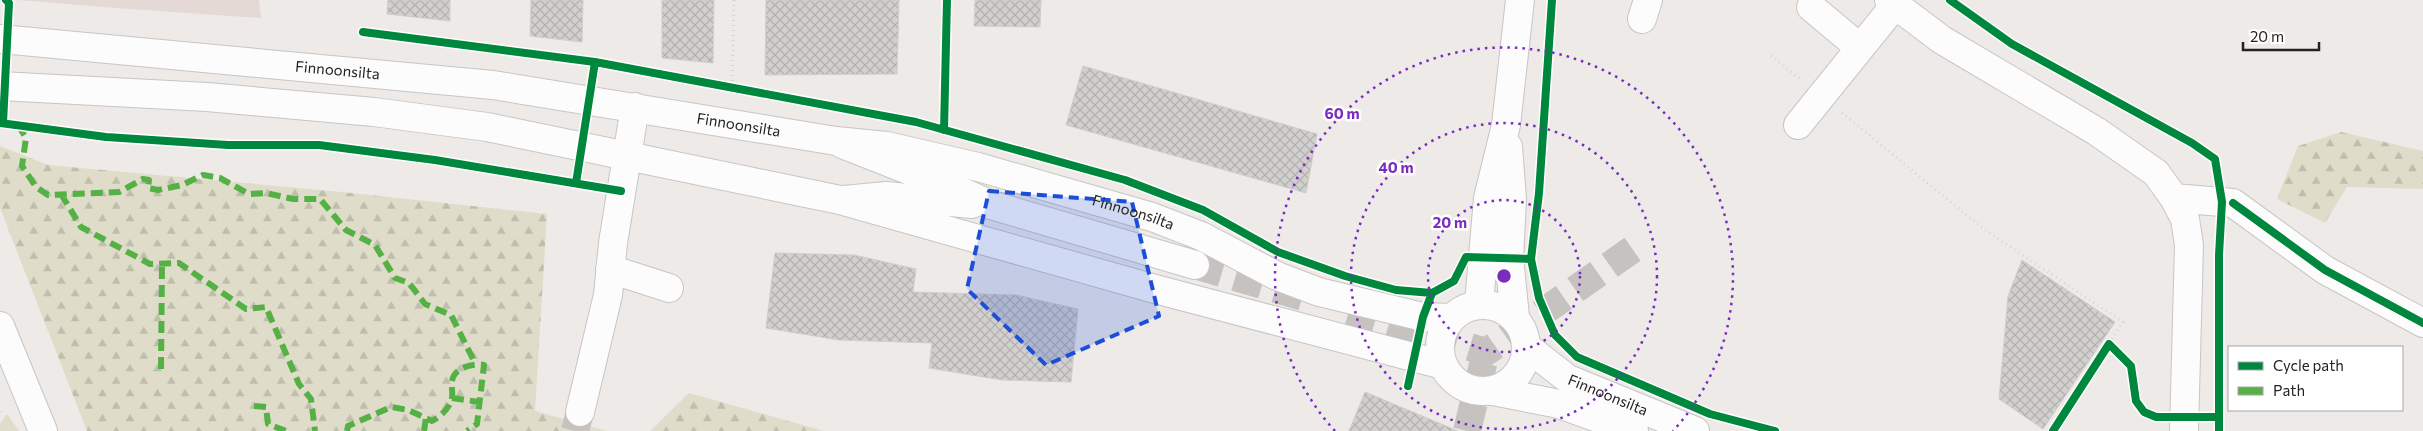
<svg xmlns="http://www.w3.org/2000/svg" width="2423" height="431" font-family="Commissioner,sans-serif">
  <style>
    .built { fill: #e4d9d5 }
    .green { fill: #dfddc9 }
    .forest { fill: url(#forest-firs) }
    .building { fill: url(#building-cross-hatch); stroke: #d0cdcb }
    .lines { fill: none; stroke-linecap: round; stroke-linejoin: round }
    .minor-tunnel { stroke: #c6c2c0; stroke-width: 28; stroke-dasharray: 28 14; stroke-linecap: butt }
    .minor-casing { stroke: #c8c5c4; stroke-width: 30 }
    .major-casing { stroke: #c8c5c4; stroke-width: 30 }
    .path { stroke: #d6d5d4; stroke-width: 3; stroke-dasharray: 1 4; stroke-linecap: butt }
    .minor { stroke: #fcfcfc; stroke-width: 28 }
    .major { stroke: #fcfcfc; stroke-width: 28 }
    .quiet { stroke: #55b145; stroke-width: 6; stroke-dasharray: 12 6; stroke-linecap: butt }
    .cycleway-casing { stroke: #fff; stroke-width: 11 }
    .cycleway { stroke: #00873e; stroke-width: 8 }
    .marked { fill: #1d4ed8; fill-opacity: 0.2; stroke: #1d4ed8; stroke-width: 4; stroke-dasharray: 10 6; stroke-linejoin: round }
    .ring { fill: none; stroke: #7b2cbf; stroke-width: 2.5; stroke-dasharray: 2.5 5 }
    .labels { text-anchor: middle; stroke-width: 5; stroke-linejoin: round; paint-order: stroke }
    .street-label { font-size: 15px; fill: #242120; stroke: #fff }
    .centre { fill: #7b2cbf; stroke: #fff; stroke-width: 2.5 }
    .ring-label { font-size: 15px; text-anchor: middle; font-weight: bold; fill: #7b2cbf; stroke: #fff; stroke-width: 5; stroke-linejoin: round; paint-order: stroke }
  </style>
  <defs>
    <pattern id="forest-firs" width="22" height="20" patternUnits="userSpaceOnUse" patternTransform="scale(1.25)"><rect width="22" height="20" fill="#dfddc9"/><path d="M5 1l3.5 6h-7zM16 11l3.5 6h-7z" fill="#bfbdac"/></pattern>
    <pattern id="building-cross-hatch" width="8" height="8" patternUnits="userSpaceOnUse" patternTransform="scale(1.25)"><rect width="8" height="8" fill="#d2d0ce"/><path d="M0 0l8 8M0 8l8-8" fill="none" stroke="#b4b2b1"/></pattern>
  </defs>
  <rect width="100%" height="100%" fill="#eeeae8"/>
  <!-- built -->
  <path class="built" d="M17 0H259L261 18 116 8Z"/>
  <!-- green -->
  <path class="green" d="M7 414 19 431H0V424Z"/>
  <!-- forest -->
  <path class="forest" d="M2341 132 2423 151V189L2347 187 2325 223 2277 199 2298 146Z
    M0 146 48 165 342 192 547 214 535 411 607 431H87L0 208Z
    M689 393 824 431H650Z"/>
  <!-- building -->
  <path class="building" d="M388 0H450V21L387 14Z
    M531 0H583L582 42 530 36Z
    M662 0H714L713 63 662 58Z
    M766 0H899L897 74 765 75Z
    M975 0H1041L1040 27 974 26Z
    M1083 66 1317 134 1306 193 1066 125Z
    M775 253 854 255 916 269 913 292 1016 295 1078 309 1071 382 1002 380 929 368 932 343 839 340 766 328Z
    M2022 260 2115 322 2043 429 1999 399 2008 296Z
    M1365 392 1458 431H1349Z"/>
  <g class="lines">
    <!-- minor-tunnel -->
    <path class="minor-tunnel" d="M1195 265 1306 298
      M1349 311 1486 352 1633 249
      M575 431 580 412
      M1467 431 1486 352"/>
    <defs>
      <path id="minor" d="M1889 0 1942 40 2096 131 2156 173 2174 198 2185 219 2189 245 2184 431
        M1811 7 1860 48
        M1642 19 1648 0
        M1798 125 1895 5
        M842 144 954 188 991 205 1195 265
        M2174 198 2233 203 2325 270 2423 323
        M844 200 886 196 972 204
        M610 269 669 288
        M0 326 43 431
        M580 412 608 295 613 243 635 107"/>
      <g id="major">
        <path id="s1" d="M0 39 493 85 836 141 887 146 978 167 1152 217 1201 236 1277 276 1319 292 1423 317 1451 318"/>
        <path d="M0 86 207 97 374 112 487 127 840 200 1155 289 1443 365"/>
        <path d="M1508 147 1512 199 1509 258 1515 317"/>
        <path d="M1479 304 1488 198 1506 125 1520 0"/>
        <circle cx="1483" cy="348" r="43"/>
        <path id="s2" d="M1527 347 1568 379 1695 431"/>
        <path d="M1493 391 1559 404 1634 431"/>
      </g>
    </defs>
    <!-- minor casing -->
    <use href="#minor" class="minor-casing"/>
    <!-- major casing -->
    <use href="#major" class="major-casing"/>
    <!-- path -->
    <path class="path" d="M1771 56 1800 79
      M732 86 734 0
      M1842 113 1985 230 2123 322 2109 344 2103 339
      M0 411V416"/>
    <!-- minor -->
    <use href="#minor" class="minor"/>
    <!-- major -->
    <use href="#major" class="major"/>
    <!-- quiet -->
    <path class="quiet" d="M18 125 26 138 22 166 36 187 48 195 119 192 143 179 149 180 148 188 158 190 182 185 203 175 220 178 249 194 266 193 293 199H320L346 230 375 245 395 278 409 283 425 304 451 315 475 363
      M61 194 81 227 150 264 179 263 246 309 266 307 299 384 311 399 315 431
      M161 369 162 264
      M452 398 479 402
      M254 406 266 407 268 424 286 431
      M347 431 348 426 391 407 408 410 432 421C441 416 451 407 452 397 453 392 451 386 452 381 454 367 474 363 484 365L477 424 467 431
      M424 431 426 418"/>
    <defs>
      <path id="cycleway" d="M1552 0 1539 193 1531 259 1539 298 1555 335 1577 357 1710 414 1775 431
        M1950 0 2012 44 2192 143 2215 159 2222 202 2219 255V431
        M363 32 595 62 916 122 1125 180 1203 210 1278 252 1345 276 1396 290 1432 293 1454 281 1466 257 1531 259
        M0 123 106 137 228 145H319L435 160 621 191
        M3 123 9 3 6 0
        M944 130 947 0
        M576 183 595 62
        M2233 203 2325 270 2423 323
        M1408 386 1423 317 1432 293
        M2053 431 2109 344 2131 366 2136 401 2144 412 2156 417H2219"/>
    </defs>
    <!-- cycleway casing -->
    <use href="#cycleway" class="cycleway-casing"/>
    <!-- cycleway -->
    <use href="#cycleway" class="cycleway"/>
  </g>
  <!-- marked area -->
  <path class="marked" d="M989 191 1132 202 1159 316 1046 365 967 289Z"/>
  <!-- distance rings -->
  <g class="ring">
    <circle cx="1504" cy="276" r="76"/>
    <circle cx="1504" cy="276" r="153"/>
    <path d="M1335 431A229 229 0 1 1 1673 431"/>
  </g>
  <g class="labels">
    <!-- street labels -->
    <g class="street-label">
      <text dy="5" stroke="none"><textPath href="#s1" startOffset="339">Finnoonsilta</textPath></text>
      <text dy="5" stroke="none"><textPath href="#s1" startOffset="744">Finnoonsilta</textPath></text>
      <text dy="5" stroke="none"><textPath href="#s1" startOffset="1149">Finnoonsilta</textPath></text>
      <text dy="5" stroke="none"><textPath href="#s2" startOffset="95">Finnoonsilta</textPath></text>
    </g>
  </g>
  <circle cx="1504" cy="276" r="8" class="centre"/>
  <g class="ring-label">
    <text x="1342" y="119">60 m</text>
    <text x="1396" y="173">40 m</text>
    <text x="1450" y="228">20 m</text>
  </g>
  <!-- legend -->
  <rect x="2228" y="346" width="175" height="65" fill="#ffffff" stroke="#a7a6a6"/>
  <rect x="2238" y="362" width="25" height="8" fill="#00873e" stroke="#a7a6a6"/>
  <text x="2273" y="371" font-size="15" fill="#242120">Cycle path</text>
  <rect x="2238" y="387" width="25" height="8" fill="#55b145" stroke="#a7a6a6"/>
  <text x="2273" y="396" font-size="15" fill="#242120">Path</text>
  <!-- scale -->
  <path d="M2243 42v8h76v-8" fill="none" stroke="#242120" stroke-width="2.5"/>
  <text x="2250" y="42" font-size="15" fill="#242120" stroke="#ffffff" stroke-width="4" paint-order="stroke">20 m</text>
</svg>
